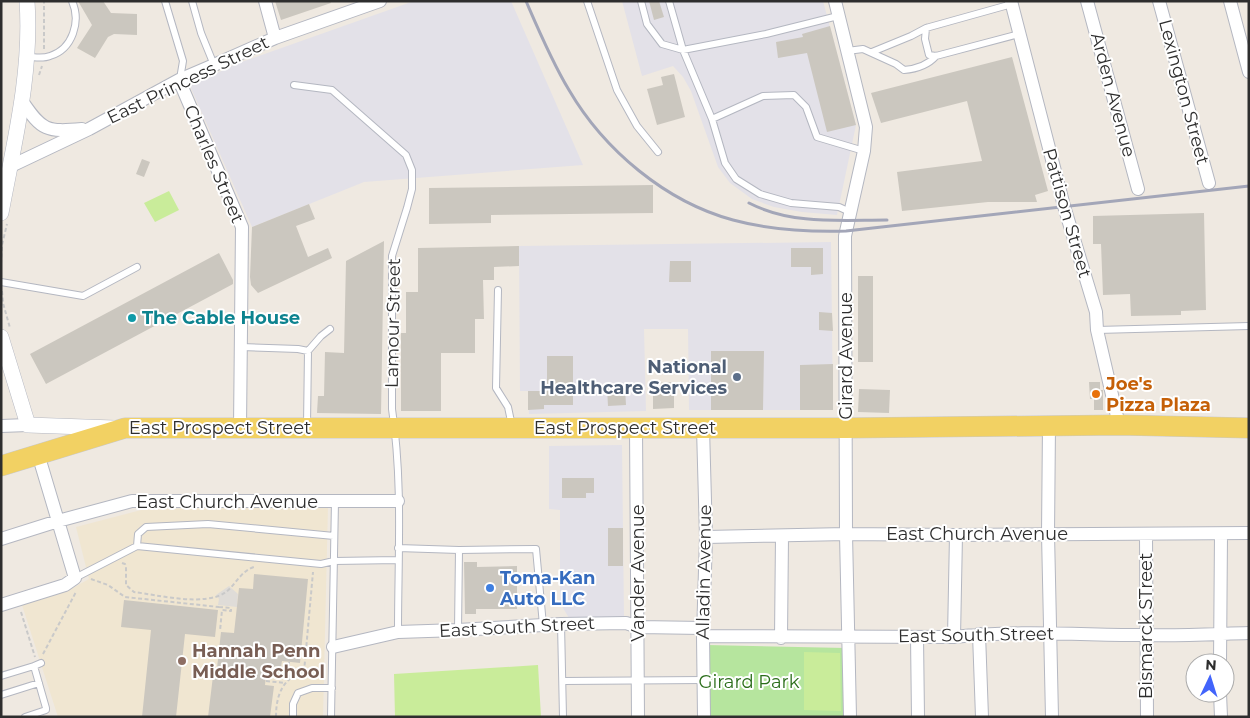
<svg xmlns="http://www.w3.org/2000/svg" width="1250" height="718" font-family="Montserrat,sans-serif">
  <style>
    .industrial { fill: #e3e1e8 }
    .education { fill: #f0e6d1 }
    .green { fill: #b6e59e }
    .pitch { fill: #c9ec9a }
    .plaza { fill: #dfdcd8 }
    .building { fill: #cbc7bf }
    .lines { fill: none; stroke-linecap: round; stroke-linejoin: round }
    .service-casing { stroke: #b4b7c1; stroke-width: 8 }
    .minor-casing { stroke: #b4b7c1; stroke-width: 14 }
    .tertiary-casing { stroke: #b4b7c1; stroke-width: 16 }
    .primary-casing { stroke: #c9c9c9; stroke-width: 21 }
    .path { stroke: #c9c9c9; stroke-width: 2; stroke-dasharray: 4 2.5; stroke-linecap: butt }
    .service { stroke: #fff; stroke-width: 6 }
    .minor { stroke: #fff; stroke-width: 12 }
    .tertiary { stroke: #fff; stroke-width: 15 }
    .primary { stroke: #f2d163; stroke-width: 20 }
    .rail { stroke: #a3a6b8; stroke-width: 3 }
    .culture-dot { fill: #0f9aa8; stroke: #fff; stroke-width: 2 }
    .service-dot { fill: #5c6f8a; stroke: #fff; stroke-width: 2 }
    .food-dot { fill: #e8710a; stroke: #fff; stroke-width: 2 }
    .shop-dot { fill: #3f7fe0; stroke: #fff; stroke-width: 2 }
    .education-dot { fill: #8d6e63; stroke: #fff; stroke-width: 2 }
    .labels { text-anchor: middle; stroke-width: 4; stroke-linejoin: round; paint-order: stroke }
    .street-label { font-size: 18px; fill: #2e2e2e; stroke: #fff }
    .culture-label { font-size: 18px; font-weight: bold; fill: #0d838f; stroke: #fff; text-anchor: start }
    .service-label { font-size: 18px; font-weight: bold; fill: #4e5e75; stroke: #fff; text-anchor: end }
    .food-label { font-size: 18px; font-weight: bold; fill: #c56008; stroke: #fff; text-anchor: start }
    .shop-label { font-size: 18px; font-weight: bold; fill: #366cbe; stroke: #fff; text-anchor: start }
    .education-label { font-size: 18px; font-weight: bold; fill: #785e54; stroke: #fff; text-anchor: start }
    .park-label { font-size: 18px; fill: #2c6e1b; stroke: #fff }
  </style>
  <rect width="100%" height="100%" fill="#efe9e1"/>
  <!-- industrial -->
  <path class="industrial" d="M414 1H511L583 165 364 182 252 227 190 86 236 64Z
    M622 1H823L856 125 837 215 802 212 774 207 752 199 730 183 718 167 691 91 683 77 673 66 642 76Z
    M831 242 833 410H689L688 329H644L646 411 529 414 528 391H520L519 246Z
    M622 445 624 617 569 618 560 603V510L549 509V446Z"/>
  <!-- education -->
  <path class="education" d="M328 506 323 717H58L22 605 67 591 89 579 76 527 145 509Z"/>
  <!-- green -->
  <path class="green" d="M707 645 846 648V717H707Z"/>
  <!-- pitch -->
  <path class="pitch" d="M169 191 179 210 155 222 144 203Z
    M804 652 840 653 841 711 804 710Z
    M538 665 541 717H395L394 674Z"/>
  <!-- plaza -->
  <path class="plaza" d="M229 586 238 594 237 607 218 605 219 599 216 595Z"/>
  <!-- building -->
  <path class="building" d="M78 1H103L111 13 137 14V35L114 34 108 37 95 58 77 48 92 25Z
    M275 1H330L331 3 281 20Z
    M649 1H659L664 17 654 20Z
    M830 26 856 125 827 132 807 53 778 58 776 42 803 37 802 34Z
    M1012 57 1048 191 1035 195 1037 202H988L902 211 897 172 982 161 967 101 881 123 871 93Z
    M674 74 685 117 657 125 647 89 663 85 661 77Z
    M142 159 150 162 144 177 136 174Z
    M653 185V213L491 215V223L429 224V188Z
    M309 204 315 219 296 226 308 257 328 248 332 258 258 293 251 285 250 277 252 227Z
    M1204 213 1206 310 1181 311V315L1131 316 1130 294 1103 295 1101 244H1093V216Z
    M384 241 381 414 317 413 318 396H324L325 352 344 353 346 261Z
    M519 246V266L494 267V280H483L484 319H475V353H441V411H401V333H406V292H418V248Z
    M791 248H823V274L811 275V267H791Z
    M219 253 233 280V284L46 384 30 354Z
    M670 261H691V282H669Z
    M858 276H873V362H858Z
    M819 312 832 313 833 331 819 330Z
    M711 351H764L763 410H711Z
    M547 356H573V405H544V409L528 410V391H547Z
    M833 364V410H800V365Z
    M674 382V408L653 409V383Z
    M1089 382H1100V390H1103V410H1094V399H1090Z
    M607 388H625L626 405 608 406Z
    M859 389 890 390 889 413 858 412Z
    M562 478H594V493H586V498H562Z
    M608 528H623V566H608Z
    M464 562H477V567L517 566V609H476V614H465Z
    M254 574 308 579 300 663 282 661 281 667 267 666 265 685 274 686 270 717H208L213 676 216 677 221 632 234 633 239 588 253 589Z
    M124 600 218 610 215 637 185 634 176 717H142L151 630 121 627Z"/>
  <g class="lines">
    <defs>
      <path id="service" d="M165 1 183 61 180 79
        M192 1 201 33 214 65
        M587 1 617 90 637 126 658 152
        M641 1 647 24 662 44 683 50 766 34 838 16
        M669 1 683 50 712 119 725 163 736 179 760 194 791 203 839 207 850 212
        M1012 4 926 28 925 39 929 55 936 56 1019 34
        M847 51 863 49 896 64 904 70C916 69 928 65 936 56
        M872 52 911 36 926 28
        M27 57C35 57 43 59 50 56 73 49 81 21 72 1
        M294 85 332 90 406 155 412 170V189L407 208 392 256V409C403 482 398 558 398 632
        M712 119 763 96 794 95 806 107 817 137 864 151
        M1 282 83 296 137 267
        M498 290 496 388 508 407 512 426
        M1097 330 1249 326
        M241 347 298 349 308 351
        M307 425 308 351 321 336 330 329
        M334 536 208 524 146 527 138 534 137 546 321 564 334 561 398 560
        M398 548 459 550 536 549 543 625
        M75 578 137 546
        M561 624 563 717
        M458 630 459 550
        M1 676 34 666
        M563 681 704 680
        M1 695 39 683
        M25 717 46 710V708L34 666 41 663
        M293 717V704L298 693 312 688H332
        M331 717 335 501"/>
      <path id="minor" d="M265 1 275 38
        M835 1 866 127 864 151 845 236 846 534 850 717
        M1011 1 1064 206 1096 312 1097 330 1119 425
        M1087 1 1138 189
        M1159 1 1209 183
        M1230 1 1249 72
        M179 80 242 227 240 428
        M22 101C42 131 47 132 82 129
        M11 166 89 129 179 80 214 65 275 38 380 1
        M1049 425 1048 534 1052 717
        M1 426 28 425
        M636 428 638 717
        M703 428 706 537 703 636 704 717
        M1146 535 1147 717
        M706 537 846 534 956 535 1249 533
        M1 539 58 521 132 501H398
        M1 605 65 585 75 578 38 454
        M979 634 982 717
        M703 636 954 637C1018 630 1082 635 1145 635 1180 636 1214 634 1249 633
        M917 637 918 717
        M954 637 956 535
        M781 638 782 536
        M333 647 398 632 458 630 561 624 626 623 638 627 703 628
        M1220 663 1221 534
        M1220 693 1221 717"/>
      <path id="tertiary" d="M1 213C14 143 32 73 27 1
        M1 337 28 425 114 428"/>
      <path id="primary" d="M1 466 125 428H846L1119 425 1249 428"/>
    </defs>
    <!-- service casing -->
    <use href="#service" class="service-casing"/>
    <!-- minor casing -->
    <use href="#minor" class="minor-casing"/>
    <!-- tertiary casing -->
    <use href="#tertiary" class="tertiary-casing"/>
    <!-- primary casing -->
    <use href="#primary" class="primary-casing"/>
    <!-- path -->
    <path class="path" d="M44 49V1
      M39 75 42 66
      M1 264 2 245 7 224
      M2 291 3 303 10 328
      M122 563 125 564 126 567V585L134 592C158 595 205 607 226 592 236 584 241 571 254 567
      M91 579 108 585 125 597 219 607V605
      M219 607 231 608V611L222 610 220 631
      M21 612 35 657
      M43 654 76 592
      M289 662V678
      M304 672 313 572
      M266 681 285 683
      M276 717C276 684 291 670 323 670"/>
    <!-- service -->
    <use href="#service" class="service"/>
    <!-- minor -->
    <use href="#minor" class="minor"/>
    <!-- tertiary -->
    <use href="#tertiary" class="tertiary"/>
    <!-- primary -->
    <use href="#primary" class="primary"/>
    <!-- rail -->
    <path class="rail" d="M526 1C539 31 552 62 569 90 604 150 666 202 733 220 770 230 808 232 846 231L1249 186
      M749 203C792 225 840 220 887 220"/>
  </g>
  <!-- markers -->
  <circle class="culture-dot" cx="132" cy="318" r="5"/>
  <circle class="service-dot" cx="737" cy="377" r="5"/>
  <circle class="food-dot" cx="1096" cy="394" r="5"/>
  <circle class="shop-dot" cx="490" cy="588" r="5"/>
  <circle class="education-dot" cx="182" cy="661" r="5"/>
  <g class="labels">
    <!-- street labels -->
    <g class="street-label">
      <text transform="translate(188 80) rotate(-26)" y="6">East Princess Street</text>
      <text transform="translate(1184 92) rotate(75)" y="6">Lexington Street</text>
      <text transform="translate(1113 95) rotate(75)" y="6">Arden Avenue</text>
      <text transform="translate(214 164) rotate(67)" y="6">Charles Street</text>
      <text transform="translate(1067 213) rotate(74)" y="6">Pattison Street</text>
      <text transform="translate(393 323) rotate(-89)" y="6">Lamour Street</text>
      <text transform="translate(846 356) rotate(-90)" y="6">Girard Avenue</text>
      <text x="220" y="434">East Prospect Street</text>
      <text x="625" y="434">East Prospect Street</text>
      <text x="227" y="508">East Church Avenue</text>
      <text x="977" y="540">East Church Avenue</text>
      <text transform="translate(704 572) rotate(-89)" y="6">Alladin Avenue</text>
      <text transform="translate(638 573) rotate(-90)" y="6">Vander Avenue</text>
      <text transform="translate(1146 626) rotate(-90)" y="6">Bismarck STreet</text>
      <text transform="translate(517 627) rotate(-3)" y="6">East South Street</text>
      <text transform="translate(976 635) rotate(-1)" y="6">East South Street</text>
    </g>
    <!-- culture labels -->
    <g class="culture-label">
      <text x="142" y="324">The Cable House</text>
    </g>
    <!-- service labels -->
    <g class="service-label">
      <text x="727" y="373">National<tspan x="727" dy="21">Healthcare Services</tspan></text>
    </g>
    <!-- food labels -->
    <g class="food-label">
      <text x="1106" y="390">Joe's<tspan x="1106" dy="21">Pizza Plaza</tspan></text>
    </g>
    <!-- shop labels -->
    <g class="shop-label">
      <text x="500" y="584">Toma-Kan<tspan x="500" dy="21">Auto LLC</tspan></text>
    </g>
    <!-- education labels -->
    <g class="education-label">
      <text x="192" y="657">Hannah Penn<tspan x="192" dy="21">Middle School</tspan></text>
    </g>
    <!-- park labels -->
    <g class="park-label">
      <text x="749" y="688">Girard Park</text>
    </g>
  </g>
  <!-- border -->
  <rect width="1250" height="718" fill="none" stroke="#2e2e2e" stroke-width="5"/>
  <!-- north arrow -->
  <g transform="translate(1210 678) rotate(4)"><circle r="24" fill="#ffffff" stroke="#ababab"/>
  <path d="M0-4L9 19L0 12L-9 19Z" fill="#4264fb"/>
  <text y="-8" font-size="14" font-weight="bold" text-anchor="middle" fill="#2e2e2e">N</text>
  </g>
</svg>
